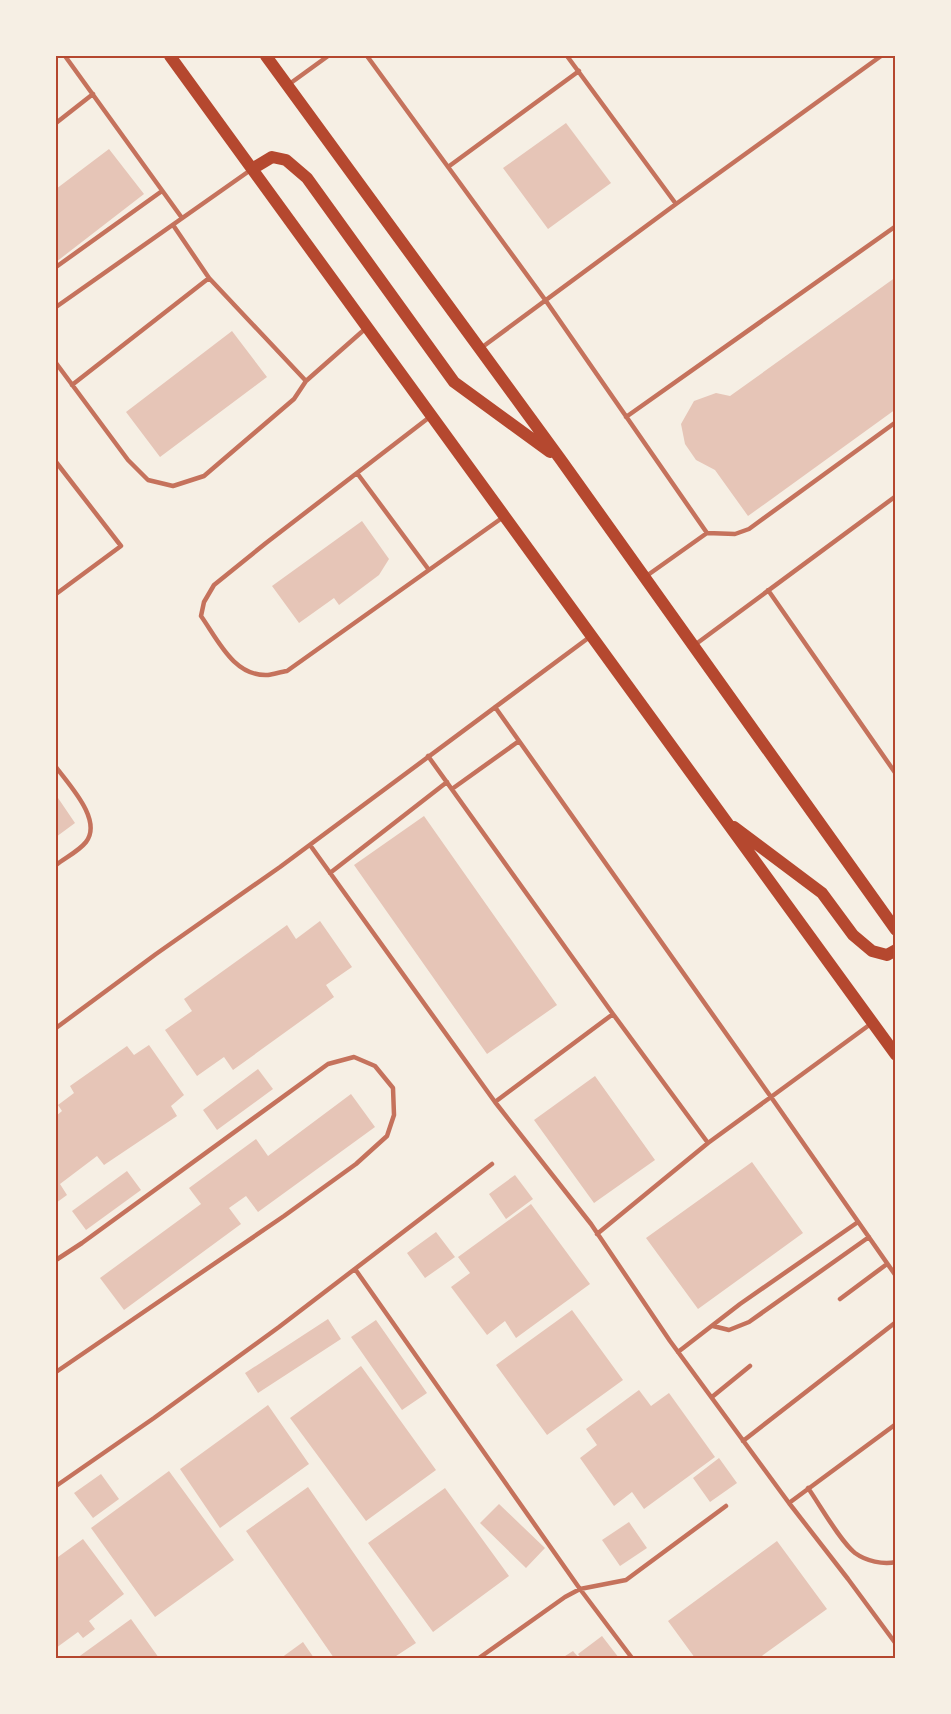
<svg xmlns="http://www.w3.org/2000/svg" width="951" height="1714" font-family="Barlow,sans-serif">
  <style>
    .building { fill: #e6c5b7 }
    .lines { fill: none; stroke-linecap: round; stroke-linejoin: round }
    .service { stroke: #c5725c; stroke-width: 4.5 }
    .secondary { stroke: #b5482f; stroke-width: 12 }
    .neatline { fill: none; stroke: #b5482f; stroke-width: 2 }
  </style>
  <rect width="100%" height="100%" fill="#f6efe4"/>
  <!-- building -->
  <path class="building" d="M566 123 611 183 548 229 503 168Z
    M109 149 144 194 56 262V189Z
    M896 277V409L748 516 715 470 696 460 685 444 681 424 694 401 716 393 730 396Z
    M232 331 267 377 160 457 126 412Z
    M362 521 389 559 379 575 339 605 334 598 299 623 272 586Z
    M56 795 75 823 56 837Z
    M424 816 557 1005 487 1054 354 865Z
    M320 921 352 967 326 985 334 997 233 1070 224 1057 197 1076 165 1030 192 1011 184 999 287 925 296 939Z
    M149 1045 184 1095 171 1106 177 1116 104 1165 97 1156 60 1184 67 1195 56 1203V1116L62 1111 58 1105 74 1093 70 1086 127 1046 134 1055Z
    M258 1069 273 1089 217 1130 203 1110Z
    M595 1076 655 1160 594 1203 534 1120Z
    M351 1094 375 1127 258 1212 246 1196 229 1208 241 1224 124 1310 100 1278 201 1204 189 1188 256 1139 268 1156Z
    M752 1162 803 1233 698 1309 646 1238Z
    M127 1171 141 1190 86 1230 72 1211Z
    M515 1175 533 1199 506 1219 489 1194Z
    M531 1204 590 1284 516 1338 505 1321 487 1335 451 1287 470 1273 458 1257Z
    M436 1232 455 1257 425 1278 407 1253Z
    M572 1310 623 1380 547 1435 496 1365Z
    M328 1319 341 1339 258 1393 245 1373Z
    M376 1320 427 1393 402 1410 351 1337Z
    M361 1366 436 1470 366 1521 290 1418Z
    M639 1390 651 1406 669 1393 715 1457 644 1509 632 1492 614 1506 580 1458 597 1445 586 1429Z
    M268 1405 309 1464 220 1528 180 1469Z
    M719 1458 737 1483 710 1502 693 1478Z
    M169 1471 234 1560 155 1617 91 1528Z
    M101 1474 119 1499 93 1518 74 1493Z
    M308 1487 416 1643 393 1658H334L246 1531Z
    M445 1488 509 1576 433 1632 368 1543Z
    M499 1504 545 1548 526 1568 480 1523Z
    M629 1522 647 1548 620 1566 602 1540Z
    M83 1539 124 1594 89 1621 95 1629 83 1638 78 1632 56 1648V1554L58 1557Z
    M777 1541 827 1609 759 1658H695L668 1621Z
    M131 1619 159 1658H77Z
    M602 1636 619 1658H581L578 1654Z
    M303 1642 314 1658H281Z
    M573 1651 579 1658H562Z"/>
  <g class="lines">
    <!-- service -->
    <path class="service" d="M65 56 182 218
      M367 56 546 301 707 533
      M288 85 328 56
      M56 123 93 94
      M448 167 579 71
      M676 204 881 56
      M173 225 209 278 306 381
      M56 267 162 191
      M56 307 252 169
      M481 348 676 204 567 56
      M56 363 128 460 148 480 173 486 204 476 294 399 306 381 365 329
      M72 385 209 278
      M431 416 266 543 214 585 204 602 201 616C218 640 234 677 268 675 274 674 281 672 287 671L502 518
      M626 417 896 226
      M56 462 121 546 56 594
      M357 473 429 570
      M645 577 707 533 735 534 749 529 896 422
      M768 590 896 774
      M696 644 896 496
      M495 707 771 1097 872 1023
      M428 756 613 1014 708 1143 771 1097 896 1276
      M56 767C69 785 103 820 86 842 79 851 65 858 56 865
      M452 789 519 741
      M310 845 495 1102
      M330 873 447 782
      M613 1014 495 1102 591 1224 670 1341 789 1503
      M56 1028 156 954 280 867 591 636
      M597 1234 708 1143
      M56 1260 82 1243 328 1064 354 1057 375 1066 393 1088 394 1115 387 1136 356 1164 284 1216 56 1372
      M355 1269 580 1589 632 1658
      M840 1299 887 1264
      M713 1326 729 1330 749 1322 869 1237
      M678 1352 740 1304 858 1222
      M712 1397 750 1366
      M896 1424 789 1503 848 1579 896 1644
      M743 1441 896 1322
      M56 1486 154 1418 279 1327 492 1164
      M808 1488C820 1505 840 1541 855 1553 866 1561 883 1565 896 1562
      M479 1658 565 1597 580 1589 626 1580 726 1506"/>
    <!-- secondary -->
    <path class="secondary" d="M170 56 896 1055
      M266 56 561 460 896 930
      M252 169 272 157 286 160 307 178 454 382 550 452
      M734 827 822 893 853 935 872 951 887 955 896 950"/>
  </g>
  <!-- border -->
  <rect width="951" height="1714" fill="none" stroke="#f6efe4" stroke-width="114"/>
  <rect x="57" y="57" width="837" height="1600" class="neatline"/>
</svg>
